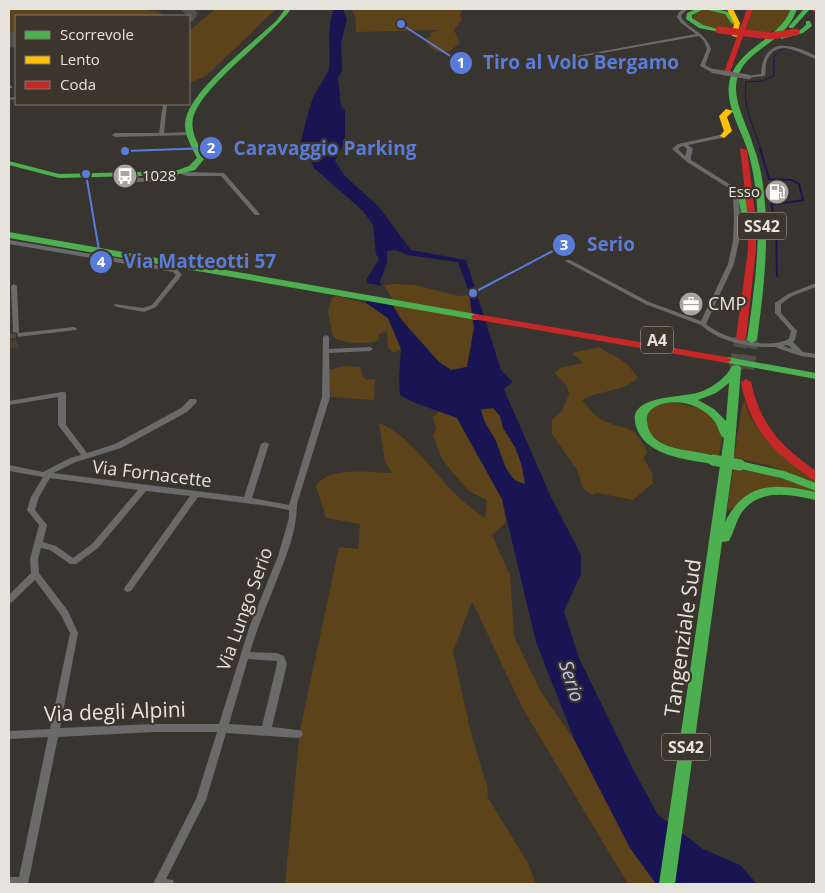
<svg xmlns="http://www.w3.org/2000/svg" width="825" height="893" font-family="'Open Sans',sans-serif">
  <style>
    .green { fill: #5d4319 }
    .water { fill: #191553; fill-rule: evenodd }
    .pier { fill: #383430 }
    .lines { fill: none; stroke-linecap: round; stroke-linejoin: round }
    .stream-far1 { stroke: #191553; stroke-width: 1 }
    .stream { stroke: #191553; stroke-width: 2 }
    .taxiway { fill: #52504d; fill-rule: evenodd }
    .runway { fill: #52504d; fill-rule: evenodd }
    .highway-tunnel { stroke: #524e4a; stroke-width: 14; stroke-dasharray: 14 7; stroke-linecap: butt }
    .street { fill: #6b6a6a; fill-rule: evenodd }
    .fast { fill: #4caf50; fill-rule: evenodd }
    .slow { fill: #ffc107; fill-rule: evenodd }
    .jam { fill: #c62828; fill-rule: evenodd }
    .street-bridge { stroke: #6b6a6a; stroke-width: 4.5 }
    .fast-bridge { stroke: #4caf50; stroke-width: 11 }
    .jam-bridge { stroke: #c62828; stroke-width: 7 }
    .wall { fill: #473f33 }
    .shaded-wall { fill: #3a3329 }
    .building { fill: #53493b; stroke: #3a3329 }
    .labels { text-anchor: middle; stroke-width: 4.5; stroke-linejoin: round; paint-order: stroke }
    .far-poi-label { font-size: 15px; fill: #e6e3dd; stroke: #3b352c; text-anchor: start }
    .shield { fill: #3b352c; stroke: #b3afa8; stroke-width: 1 }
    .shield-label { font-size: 16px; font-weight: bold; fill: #e6e3dd }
    .poi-label { font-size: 18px; fill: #e6e3dd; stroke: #3b352c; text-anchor: start }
    .street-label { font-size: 18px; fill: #e6e3dd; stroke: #3b352c }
    .water-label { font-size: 19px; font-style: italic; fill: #bbc4ed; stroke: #3b352c }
    .near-street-label { font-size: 21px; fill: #e6e3dd; stroke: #3b352c }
    .leader { fill: none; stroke: #597bda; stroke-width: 2 }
    .callout-dot { fill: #597bda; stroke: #3b352c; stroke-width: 2 }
    .mark-label { font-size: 15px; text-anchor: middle; font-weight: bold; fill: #fff }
    .callout-label { font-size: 19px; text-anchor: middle; font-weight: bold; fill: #597bda; stroke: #3b352c; stroke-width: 4.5; stroke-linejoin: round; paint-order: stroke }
  </style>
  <rect width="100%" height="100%" fill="#383430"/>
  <!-- green -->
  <path class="green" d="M9 9H140L159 12 165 16H16V31L9 30Z
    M215 9H276L206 76 189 83V31Z
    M352 9H463L460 14 462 20 454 30 460 43C444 58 436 55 424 39L431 37 430 33 439 30 356 32V19Z
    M706 9 727 13 732 22 733 28 731 30 703 26 693 18V14Z
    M753 9H791C792 14 790 16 787 20 776 36 762 33 745 32Z
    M395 284 415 285 459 296 469 295 474 328 467 367 451 370C420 350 398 316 382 285Z
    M337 296 366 303 388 318 401 349 393 353 388 347 387 331 379 334 378 341C365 344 344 344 333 337L328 311 332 297Z
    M599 347C616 358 627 360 638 378 622 392 600 390 582 400 588 406 595 417 603 420 626 432 632 421 647 451L644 459 652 473 653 483 633 500 597 493 592 495 583 488 577 470 552 434V420L562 411 569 394 566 385 555 373 560 368 583 363 572 353Z
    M345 366 361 367 362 375 366 380 375 379 374 400 331 397 329 370Z
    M745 401C751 434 791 461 816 480V483L767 465 734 458 742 405Z
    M673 402 707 410 723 434 719 455C697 452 646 450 647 419 647 406 663 404 673 402Z
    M493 408 500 416 503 428 515 447 522 466 525 484 515 480 507 469 495 439 487 429 481 410Z
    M440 411 457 418 502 499 506 522 492 535 510 575 514 636 541 692 575 741 630 848 656 884H628L522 707 472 601 453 652 471 733 487 786 488 798 528 863 536 884H285L300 730 339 547 358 549 360 524 326 518 316 486C327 466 372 472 392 473L385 461 379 423C404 433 421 456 439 476 452 492 468 507 485 518L487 500 469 491 453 473 442 459 433 435 436 429 433 417Z
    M733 469 767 474 813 489 816 494 778 487 727 511Z"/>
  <!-- water -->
  <path class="water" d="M334 9H343L347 19 341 43 342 70 338 78 341 106 345 110V140L335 161 345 176 379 207 411 250 466 260 501 370 513 382 504 389 505 392 551 497 581 555V574L564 611 579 658 633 769 658 815 703 849 740 865 757 884H656L630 848 575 741 536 642 502 499 457 418 413 402 400 395 399 377 401 349 388 318 366 303 367 279 379 259 376 254 373 225 363 211 314 168 301 141C305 126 308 110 314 96 317 90 328 73 329 69 331 48 326 29 334 9ZM396 250 408 255 458 262 469 292 474 328 467 367 451 370 439 362 399 317 380 282 387 263V251ZM493 408 500 416 503 428 515 447 522 466 525 484C504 481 502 454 495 439 488 426 485 426 481 410L483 409Z"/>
  <!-- pier -->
  <path class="pier" d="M365 283 385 286 396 306 364 300Z"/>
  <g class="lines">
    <!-- stream-far1 -->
    <path class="stream-far1" d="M761 149C754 128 742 104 746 82L762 81 774 76V56L782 49 789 48"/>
    <!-- stream -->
    <path class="stream" d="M760 148 769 179 792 180 799 184 803 200 771 205 776 221 777 276"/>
    <!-- taxiway -->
    <path class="taxiway" d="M180 9H193L198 13 193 21 189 22V16H185L186 14Z"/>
    <!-- runway -->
    <path class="runway" d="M9 30 16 32V48L9 47Z"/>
    <!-- highway-tunnel -->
    <path class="highway-tunnel" d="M736 368 741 338
      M747 369 752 340"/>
    <!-- street -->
    <path class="street" d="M684 9H688L682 14 681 17C690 31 704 30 711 49L705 65 715 70V72H711L700 66 707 49 704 41 699 36 551 62 549 61 696 34 681 23 677 17 679 12Z
      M778 46C792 45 804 50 816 56V59C801 54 777 37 767 60 765 65 766 71 765 76L747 78V76L761 74C762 61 765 51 778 46Z
      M9 85 12 86V88H9Z
      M16 97V99L9 100V98Z
      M163 104H167L164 133 189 132 192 134 191 135 115 137 112 135 115 133H159Z
      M724 134 726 135V137L688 145 693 149 691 156V160L734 187 739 196 740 218 739 241 734 264 706 324C723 339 768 350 789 339L791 331 775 313V303L788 294 816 283V287L792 296 781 304V313L797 331 795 340 793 342 803 352 816 354V358L801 356 777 348 776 347C751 348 719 342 701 325L645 304 565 261 566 260H570L649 302 701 321 728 264 733 241 734 218 733 196 730 189 687 162 672 149 678 144ZM682 146H683L687 149 685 156 678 149ZM788 345 792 349 783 346Z
      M180 170 187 172 224 173 260 214 259 215H255L221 176H187L178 173V171Z
      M175 171 178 173 177 179 174 181 135 182 132 180 134 174 137 172 140 174 138 178 172 177V173Z
      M9 240 175 268 177 269 182 275 156 307 144 312 117 307 114 305 115 304 143 308 152 305 176 275 173 272 9 244Z
      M14 284 17 286 19 333 74 327 76 328 77 329 76 330 9 338V334H13L11 286Z
      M326 335 329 337V349L370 347 373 349 370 351 329 353 330 397 297 504C297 531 286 557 276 582 267 605 257 628 250 652L277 653 284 656 287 664 272 727 298 730 301 731 303 734 301 737 298 738 226 733 206 800 166 879 173 880 174 884H153L196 799 217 732H154L58 737 28 884H9V877H19L48 737 9 739V731L50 729 70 633 61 615 35 580 12 602 9 603V595L31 573 30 559 39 525 27 510 31 497 43 477 9 471V465L43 472 70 458 81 455 58 425V397L9 405V401L62 392H65L66 394V425L87 453 115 444 181 408 190 399H196L197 401 196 403 187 412 121 448 76 462 53 473 244 497 261 444 265 442 269 444 252 498 289 505 322 397 323 337ZM50 478 138 490 92 544 73 558 56 546 43 542 47 525 35 510 39 497ZM146 491 190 496 125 587 124 589 125 591 128 592 131 591 198 497 268 506 289 510V518L278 556 249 628 219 724H154L60 728 78 633 68 611 39 573 38 559 41 548 50 550 70 564H76L98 548ZM248 659 277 661V664L262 726 229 724Z"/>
    <!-- fast -->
    <path class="fast" d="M285 9H291C269 39 201 86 193 118 190 132 199 146 205 158L195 170 175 175 59 178 9 165V161L59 174 175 171 189 166 197 158C191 146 182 131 186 118 193 88 254 42 277 20Z
      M696 9H715L729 12 737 23 732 24 725 14 704 9 692 15V18L703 25 722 30 719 32 699 28 686 19 687 13Z
      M791 9H797C794 17 790 25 783 31 767 48 744 55 737 79 732 101 747 124 753 145 758 158 761 171 763 185 770 237 764 288 757 340L752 343 747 340C756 279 765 216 749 155 743 132 723 104 730 79 740 46 778 41 791 9Z
      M804 9H810L793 28H789V26Z
      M806 21H810L812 26 803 33 781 39V37L799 31 806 25Z
      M729 186H735L745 193 748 210 747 212H741L738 196 729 190Z
      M9 232 476 314 481 317 476 320 9 238Z
      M727 357 816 373V379L723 362 722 360Z
      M736 365 740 366 741 369 734 456 725 522C746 481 776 483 816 492V500C791 495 761 487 742 512 736 521 734 532 729 541L722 542 675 884H659L724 438C719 435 719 428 715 422 704 405 675 397 657 406 651 409 646 413 647 421 650 458 708 446 719 460L713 464C690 460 654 457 640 435 616 393 681 399 700 392 713 387 726 378 732 366ZM729 383 726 421 714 409 698 400 716 393Z
      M740 461 784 471 816 483V491L781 478 736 468 734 465Z"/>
    <!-- slow -->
    <path class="slow" d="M727 9H733L740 23 737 37 732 36 734 23Z
      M726 109 733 111 727 117 732 131 724 138 720 136 724 131 719 116Z"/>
    <!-- jam -->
    <path class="jam" d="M747 9H753L729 75 724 76 723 75Z
      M809 9H816V13Z
      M740 148 747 150 756 220V250L746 338 741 341 736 338 748 250V220Z
      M476 314 727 357 732 360 727 363 473 319 471 317 473 315Z
      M746 379 751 382C761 426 780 445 816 471V480L812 479C773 452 750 430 741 382Z"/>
    <!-- street-bridge -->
    <path class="street-bridge" d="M713 71 749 77"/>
    <!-- fast-bridge -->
    <path class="fast-bridge" d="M713 460 740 465"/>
    <!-- jam-bridge -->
    <path class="jam-bridge" d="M719 30 771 36 796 32"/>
  </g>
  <!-- wall -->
  <path class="wall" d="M9 333 20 342 19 348 9 349Z"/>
  <!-- shaded-wall -->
  <path class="shaded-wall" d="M17 333 20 342 19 348 16 339Z"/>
  <!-- building -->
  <path class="building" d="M9 333H17L16 339H9Z"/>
  <!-- icons -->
  <defs>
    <symbol id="bus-disc" viewBox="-11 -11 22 22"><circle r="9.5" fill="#a9a6a0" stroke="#3b352c"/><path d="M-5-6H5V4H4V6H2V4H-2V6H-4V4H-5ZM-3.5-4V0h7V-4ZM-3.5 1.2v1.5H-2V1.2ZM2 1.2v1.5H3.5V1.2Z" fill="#fff"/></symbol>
    <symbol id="fuel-disc" viewBox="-11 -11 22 22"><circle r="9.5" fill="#a9a6a0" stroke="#3b352c"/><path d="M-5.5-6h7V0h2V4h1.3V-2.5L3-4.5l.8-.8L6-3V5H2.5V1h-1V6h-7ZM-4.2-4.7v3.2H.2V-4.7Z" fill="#fff"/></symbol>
    <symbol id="office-disc" viewBox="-11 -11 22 22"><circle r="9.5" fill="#a9a6a0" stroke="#3b352c"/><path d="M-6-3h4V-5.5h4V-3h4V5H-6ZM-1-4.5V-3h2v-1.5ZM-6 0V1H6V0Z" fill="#fff"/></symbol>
  </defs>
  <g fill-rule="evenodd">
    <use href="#bus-disc" x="111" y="162" width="28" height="28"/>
    <use href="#fuel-disc" x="763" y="178" width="28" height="28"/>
    <use href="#office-disc" x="677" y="290" width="28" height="28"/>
  </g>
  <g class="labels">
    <!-- far-poi labels -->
    <g class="far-poi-label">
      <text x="142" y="181">1028</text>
      <text x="760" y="197" text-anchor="end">Esso</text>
    </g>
    <!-- shield labels -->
    <g class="shield">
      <rect x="738" y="212.5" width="48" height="27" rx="4"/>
      <rect x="641" y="326.5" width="32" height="27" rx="4"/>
      <rect x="662" y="733.5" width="48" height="27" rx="4"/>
    </g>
    <g class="shield-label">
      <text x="762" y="232">SS42</text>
      <text x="657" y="346">A4</text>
      <text x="686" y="753">SS42</text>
    </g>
    <!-- poi labels -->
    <g class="poi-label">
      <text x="708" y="310">CMP</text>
    </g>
    <!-- street labels -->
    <g class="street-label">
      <text transform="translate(152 474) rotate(7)" y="6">Via Fornacette</text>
      <text transform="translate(245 609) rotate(-70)" y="6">Via Lungo Serio</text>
    </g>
    <!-- water labels -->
    <g class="water-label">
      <text transform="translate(572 681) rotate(72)" y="7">Serio</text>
    </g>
    <!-- near-street labels -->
    <g class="near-street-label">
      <text transform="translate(683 638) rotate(-82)" y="7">Tangenziale Sud</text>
      <text transform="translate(115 712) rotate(-2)" y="7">Via degli Alpini</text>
    </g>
  </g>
  <!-- callouts -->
  <path class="leader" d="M401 24L461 63M125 151L211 148M473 293L564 245M86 174L101 262"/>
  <g class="callout-dot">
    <circle cx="401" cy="24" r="5"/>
    <circle cx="125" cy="151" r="5"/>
    <circle cx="473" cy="293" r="5"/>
    <circle cx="86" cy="174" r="5"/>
    <circle cx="461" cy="63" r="12"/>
    <circle cx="211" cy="148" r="12"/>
    <circle cx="564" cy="245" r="12"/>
    <circle cx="101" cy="262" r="12"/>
  </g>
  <g class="mark-label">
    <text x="461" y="68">1</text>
    <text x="211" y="153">2</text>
    <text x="564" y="250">3</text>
    <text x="101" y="267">4</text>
  </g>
  <g class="callout-label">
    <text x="581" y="69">Tiro al Volo Bergamo</text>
    <text x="325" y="155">Caravaggio Parking</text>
    <text x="611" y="251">Serio</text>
    <text x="200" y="268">Via Matteotti 57</text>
  </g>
  <!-- border -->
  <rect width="825" height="893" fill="none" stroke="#e6e3dd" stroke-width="20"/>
  <!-- legend -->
  <rect x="15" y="15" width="175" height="90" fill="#3b352c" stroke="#7f7b73"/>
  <rect x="25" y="31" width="25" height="8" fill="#4caf50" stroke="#7f7b73"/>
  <text x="60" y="40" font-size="15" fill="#e6e3dd">Scorrevole</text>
  <rect x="25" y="56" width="25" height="8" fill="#ffc107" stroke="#7f7b73"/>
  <text x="60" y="65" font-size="15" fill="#e6e3dd">Lento</text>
  <rect x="25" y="81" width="25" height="8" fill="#c62828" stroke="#7f7b73"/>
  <text x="60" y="90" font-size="15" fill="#e6e3dd">Coda</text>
</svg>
